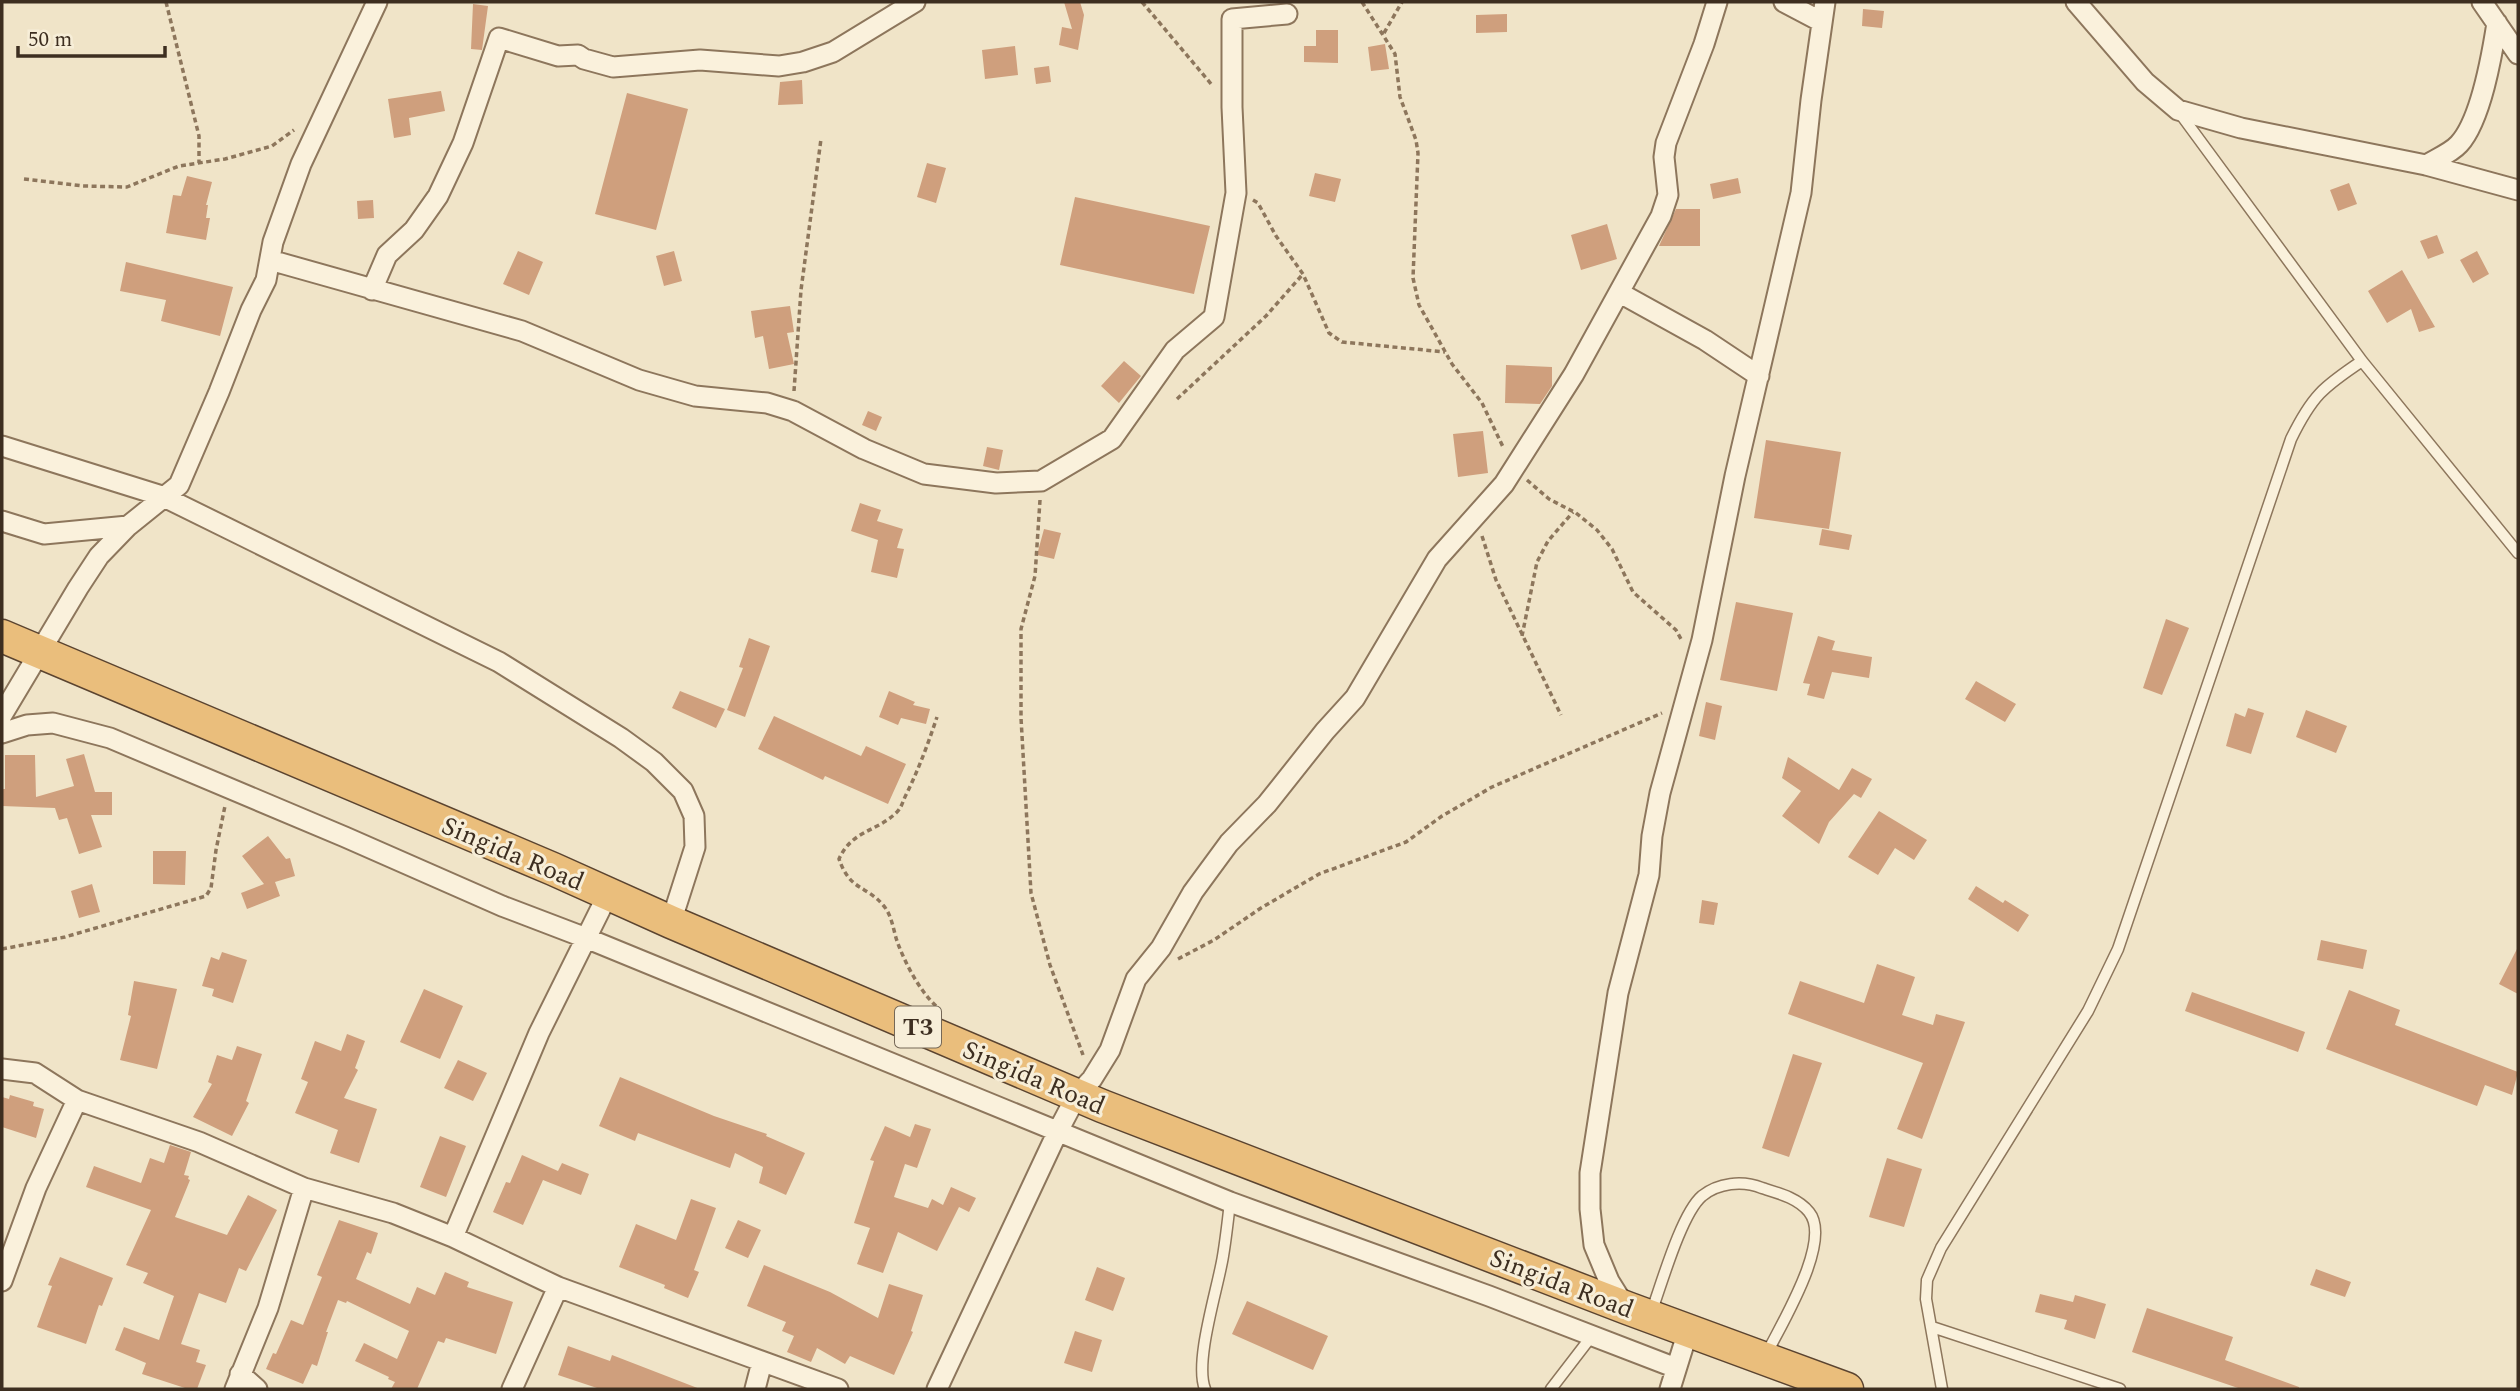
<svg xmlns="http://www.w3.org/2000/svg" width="2520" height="1391" font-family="Spectral,serif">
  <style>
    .building { fill: #cf9f7d }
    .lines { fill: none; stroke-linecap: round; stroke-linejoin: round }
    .service-casing { stroke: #8d765c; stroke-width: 13 }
    .minor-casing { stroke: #8d765c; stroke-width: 23 }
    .trunk-casing { stroke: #5b4430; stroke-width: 35 }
    .path { stroke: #8d765c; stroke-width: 3.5; stroke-dasharray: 5 3.5; stroke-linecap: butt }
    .service { stroke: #faf1dc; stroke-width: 10 }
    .minor { stroke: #faf1dc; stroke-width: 19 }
    .trunk { stroke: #eabe7c; stroke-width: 32 }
    .labels { text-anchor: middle; stroke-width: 6; stroke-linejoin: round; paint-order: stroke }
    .shield { fill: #f7eed8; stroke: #756857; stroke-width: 2 }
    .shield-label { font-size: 24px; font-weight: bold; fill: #3d2e20 }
    .street-label { font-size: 26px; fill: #3d2e20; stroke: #f7eed8 }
  </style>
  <rect width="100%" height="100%" fill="#f0e4c8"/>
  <!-- building -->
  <path class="building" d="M1064 2H1080L1084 15 1078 50 1059 45 1062 27 1072 29Z
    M473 4 488 6 482 50 471 49Z
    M1863 9 1884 11 1882 28 1862 26Z
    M1507 14V32L1476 33V15Z
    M1316 30H1338V63L1304 62V46H1316Z
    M1385 44 1389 69 1371 71 1368 47Z
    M1015 46 1018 75 985 79 982 50Z
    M1049 66 1051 82 1036 84 1034 68Z
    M802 80 803 104 778 105 780 82Z
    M441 91 445 111 409 118 411 135 394 138 388 99Z
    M627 93 688 109 656 230 595 214Z
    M927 163 946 168 936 203 917 197Z
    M1315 173 1341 179 1335 202 1309 196Z
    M187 176 212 182 206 205H208L206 218H210L206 240 166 233 173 195 181 196Z
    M1738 178 1741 193 1713 199 1710 184Z
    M2349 183 2357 204 2338 211 2330 190Z
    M1075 197 1210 226 1194 294 1060 265Z
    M373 200 374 218 358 219 357 201Z
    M1676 209H1700V246H1659Z
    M1607 224 1617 259 1581 270 1571 235Z
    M2437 235 2444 253 2428 259 2420 241Z
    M518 251 543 262 529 295 503 284Z
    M674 251 682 281 664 286 656 256Z
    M2477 251 2489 274 2473 283 2460 260Z
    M126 262 233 287 220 336 161 321 166 300 120 291Z
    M2402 270 2421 303 2435 327 2419 332 2411 309 2387 323 2368 291Z
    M790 306 794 332 787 333 794 364 769 369 763 336 755 338 751 311Z
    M1124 361 1141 376 1119 403 1101 386Z
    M1506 365 1552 367V386L1540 404 1505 403Z
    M868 411 882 417 876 431 862 425Z
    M1483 431 1488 473 1458 477 1453 434Z
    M1766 440 1841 452 1829 529 1754 518Z
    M987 447 1003 450 999 470 983 466Z
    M860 503 881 510 877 521 903 529 897 548 904 549 897 578 871 572 878 540 851 531Z
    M1044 529 1061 533 1054 559 1037 555Z
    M1822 529 1852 535 1849 550 1819 545Z
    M1736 602 1793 613 1777 691 1720 680Z
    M2166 619 2189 628 2162 695 2143 688Z
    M1818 636 1835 641 1832 650 1872 657 1869 678 1832 672 1824 699 1807 695 1810 684 1803 683Z
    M749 638 770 646 745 717 727 710 743 668 739 667Z
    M1976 681 2016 704 2005 722 1965 699Z
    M680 691 725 709 716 728 672 708Z
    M889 691 915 702 913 705 930 709 926 724 901 718 898 725 879 717Z
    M1706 702 1722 706 1715 740 1699 736Z
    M2248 708 2264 713 2251 754 2226 746 2235 713 2245 717Z
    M2306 710 2347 726 2336 753 2296 737Z
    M774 716 861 756 866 746 906 764 888 804 825 776 823 780 758 749Z
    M84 754 95 792H112V815H91L102 847 79 854 67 818 59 820 55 808 2 806V789H5V755H35L36 797 74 786 66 759Z
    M1788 757 1839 790 1852 768 1872 779 1861 798 1854 794 1829 822 1819 844 1782 816 1801 791 1782 778Z
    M1879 811 1927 840 1914 860 1895 848 1878 875 1848 857Z
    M268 836 286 859 290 858 295 876 275 882 280 896 247 909 241 893 264 884 242 856Z
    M153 851H186L185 885 153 884Z
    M92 884 100 912 79 918 71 891Z
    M1976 886 2003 903 2005 900 2029 915 2018 932 1968 899Z
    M1702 900 1718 903 1714 925 1699 923Z
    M2321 940 2367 950 2363 969 2317 960Z
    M2518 947V994L2499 984Z
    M222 952 247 960 233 1003 212 996 214 989 202 986 211 957 219 960Z
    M1877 964 1915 977 1902 1015 1933 1025 1936 1014 1965 1022 1922 1139 1897 1129 1923 1063 1788 1014 1800 981 1864 1003Z
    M134 981 177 989 157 1069 120 1060 131 1016 128 1015Z
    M424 989 463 1006 440 1059 400 1042Z
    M2349 990 2400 1010 2395 1025 2518 1072 2512 1095 2485 1085 2477 1106 2326 1049Z
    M2192 992 2305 1032 2298 1052 2185 1011Z
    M347 1034 365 1041 355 1068 358 1070 344 1098 377 1109 359 1163 330 1153 338 1130 295 1113 308 1082 301 1079 315 1041 341 1051Z
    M237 1046 262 1054 246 1101 249 1103 232 1136 193 1117 212 1084 208 1082 217 1055 232 1060Z
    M1793 1054 1822 1063 1789 1157 1762 1148Z
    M458 1060 487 1073 473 1101 444 1088Z
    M620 1077 714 1116 767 1134 766 1136 805 1153 786 1195 759 1183 763 1167 735 1153 730 1168 638 1133 635 1141 599 1126Z
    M10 1095 34 1102 33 1106 44 1109 36 1138 2 1127V1097L9 1099Z
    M915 1124 931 1129 917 1168 905 1164 894 1197 928 1208 932 1199 943 1205 951 1187 976 1198 969 1212 959 1207 937 1251 898 1232 883 1273 857 1264 870 1228 854 1223 874 1161 870 1160 885 1126 910 1137Z
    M440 1136 466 1146 446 1197 420 1187Z
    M170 1145 191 1152 184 1175 189 1176 188 1179 190 1180 175 1217 227 1235 248 1195 277 1210 246 1271 239 1268 226 1303 199 1293 181 1344 200 1350 196 1362 206 1365 197 1389H188L142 1374 146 1363 115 1350 124 1327 159 1340 174 1296 143 1283 148 1273 126 1265 151 1210 86 1187 94 1166 141 1183 150 1158 164 1163Z
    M522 1155 558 1171 562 1163 589 1174 581 1195 543 1180 523 1225 493 1212 506 1182 510 1183Z
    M1887 1158 1922 1169 1904 1227 1869 1217Z
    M691 1199 716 1208 694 1270 699 1272 688 1298 664 1288 665 1285 619 1267 636 1224 676 1240Z
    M339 1220 378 1233 371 1254 367 1252 356 1279 410 1304 417 1287 435 1295 445 1272 469 1282 467 1287 513 1302 496 1354 446 1338 444 1343 438 1341 417 1389H391L395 1382 388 1379 389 1377 355 1361 364 1343 397 1359 409 1331 347 1301 346 1303 338 1300 326 1332H328L317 1366 312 1364 303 1384 266 1369 273 1353 276 1354 291 1320 303 1325 322 1277 317 1275Z
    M738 1220 761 1230 748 1258 725 1248Z
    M60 1257 113 1278 102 1306 99 1305 86 1344 37 1327 52 1286 48 1285Z
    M764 1265 830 1292 878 1318 889 1284 923 1295 911 1331 913 1332 894 1375 850 1356 845 1364 817 1348 811 1362 787 1352 794 1336 782 1331 786 1322 747 1306Z
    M1097 1267 1125 1278 1113 1311 1085 1300Z
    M2316 1269 2351 1282 2345 1297 2310 1285Z
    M2040 1294 2073 1302 2075 1295 2106 1304 2095 1339 2064 1329 2067 1320 2035 1312Z
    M1247 1301 1328 1336 1313 1370 1232 1334Z
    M2147 1308 2233 1337 2225 1360 2299 1387V1389H2241L2132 1352Z
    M1075 1331 1102 1340 1092 1372 1064 1363Z
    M568 1346 610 1361 612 1355 700 1389H600L558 1375Z"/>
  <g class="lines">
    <defs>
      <path id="service" d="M2179 112 2362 361 2518 553
        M1651 1313C1661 1286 1681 1214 1702 1196 1718 1183 1742 1180 1762 1188 1778 1193 1798 1198 1809 1212 1833 1241 1780 1326 1766 1355
        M1932 1327 2120 1389
        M1205 1389C1194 1361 1218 1288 1223 1256 1226 1238 1228 1220 1230 1202
        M1551 1389 1591 1337
        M1942 1389 1926 1299 1927 1280 1941 1248 2088 1011 2118 949 2291 439C2312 396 2323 387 2362 361"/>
      <path id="minor" d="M1784 2 1822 22
        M2076 2 2145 82 2178 110 2241 128 2426 165 2518 190
        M2482 2 2518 54
        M2426 165C2436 159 2451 153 2459 144 2481 120 2492 55 2497 23
        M270 260 522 331 639 380 695 396 767 403 793 411 864 449 924 474 996 483 1041 481 1112 439 1175 350 1214 317 1236 193 1232 107V19L1287 14
        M372 290 387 255 414 230 438 196 463 143 499 38 558 56 578 55 584 59 613 67 700 60 779 66 803 62 833 52 915 2
        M1620 293 1705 340 1759 376
        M2 446 162 496 499 662 621 738 654 762 683 791 694 816 695 847 671 922
        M2 521 44 534 128 526
        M2 715 78 588 99 556 128 526 179 485 219 392 251 310 266 280 273 242 301 164 377 2
        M2 733 27 725 53 723 110 738 345 837 502 906 586 938 1230 1202 1489 1296 1676 1368
        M2 1069 35 1073 77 1100 199 1142 304 1188 393 1213 453 1237 558 1287 838 1389
        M453 1237 539 1033 608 894
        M2 1281 36 1188 77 1100
        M1624 1305 1609 1281 1594 1245 1590 1209V1173L1618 993 1649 875 1652 836 1660 793 1702 640 1735 476 1801 193 1811 100 1825 2
        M240 1374 257 1389
        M235 1389 268 1308 304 1188
        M512 1389 558 1287
        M755 1389 762 1362
        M937 1389 1058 1131 1077 1095 1092 1079 1110 1050 1136 979 1161 948 1193 892 1229 843 1267 804 1325 731 1355 698 1437 559 1504 484 1574 374 1661 216 1668 195 1664 157 1666 143 1704 44 1717 2
        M1670 1389 1688 1331"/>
      <path id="trunk" d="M2 636 553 869 671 922 1102 1106 1627 1308 1847 1389"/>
    </defs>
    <!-- service casing -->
    <use href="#service" class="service-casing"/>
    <!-- minor casing -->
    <use href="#minor" class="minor-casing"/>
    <!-- trunk casing -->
    <use href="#trunk" class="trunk-casing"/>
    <!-- path -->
    <path class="path" d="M166 2 199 136V163
      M1142 2 1212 85
      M1362 2 1395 54 1400 97 1416 140 1418 153 1413 278 1419 305 1452 364 1482 403 1504 449
      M1384 33 1402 2
      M24 179 83 186 127 187 179 166 225 159 272 146 294 130
      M1253 200 1258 203 1276 236 1303 274 1329 333 1342 342 1445 352
      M794 391 801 290 821 139
      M1177 399 1266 316 1303 274
      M1527 480 1549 499 1576 513 1597 530 1612 549 1633 592 1676 630 1681 639
      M1040 500 1035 576 1021 629V718L1031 893 1050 965 1083 1055
      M1482 536 1496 580 1561 715
      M1522 636 1537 562 1548 541 1573 512
      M2 949 65 937 206 896 211 888 216 850 225 806
      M1178 959 1214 940 1261 908 1319 874 1406 842 1442 816 1492 787 1662 713
      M936 1006C919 990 905 963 897 941 893 929 892 915 883 905 866 885 850 891 839 859 852 830 877 832 897 812 902 807 903 800 907 793 919 768 928 744 937 717"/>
    <!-- service -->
    <use href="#service" class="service"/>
    <!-- minor -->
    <use href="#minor" class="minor"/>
    <!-- trunk -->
    <use href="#trunk" class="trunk"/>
  </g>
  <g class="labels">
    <!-- shield labels -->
    <rect class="shield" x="895" y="1006.5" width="46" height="41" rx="5"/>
    <g class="shield-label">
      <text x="918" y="1035">T3</text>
    </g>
    <!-- street labels -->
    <g class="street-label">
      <text transform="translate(513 853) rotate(23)" y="9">Singida Road</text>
      <text transform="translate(1034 1077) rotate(23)" y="9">Singida Road</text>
      <text transform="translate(1562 1283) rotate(21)" y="9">Singida Road</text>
    </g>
  </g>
  <!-- border -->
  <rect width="2520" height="1391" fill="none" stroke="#3d2e20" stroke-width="7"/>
  <!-- scale -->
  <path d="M18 46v10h147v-10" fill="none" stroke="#3d2e20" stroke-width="3.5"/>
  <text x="28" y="46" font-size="21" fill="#3d2e20" stroke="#f7eed8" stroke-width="5" paint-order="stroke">50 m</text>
</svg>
